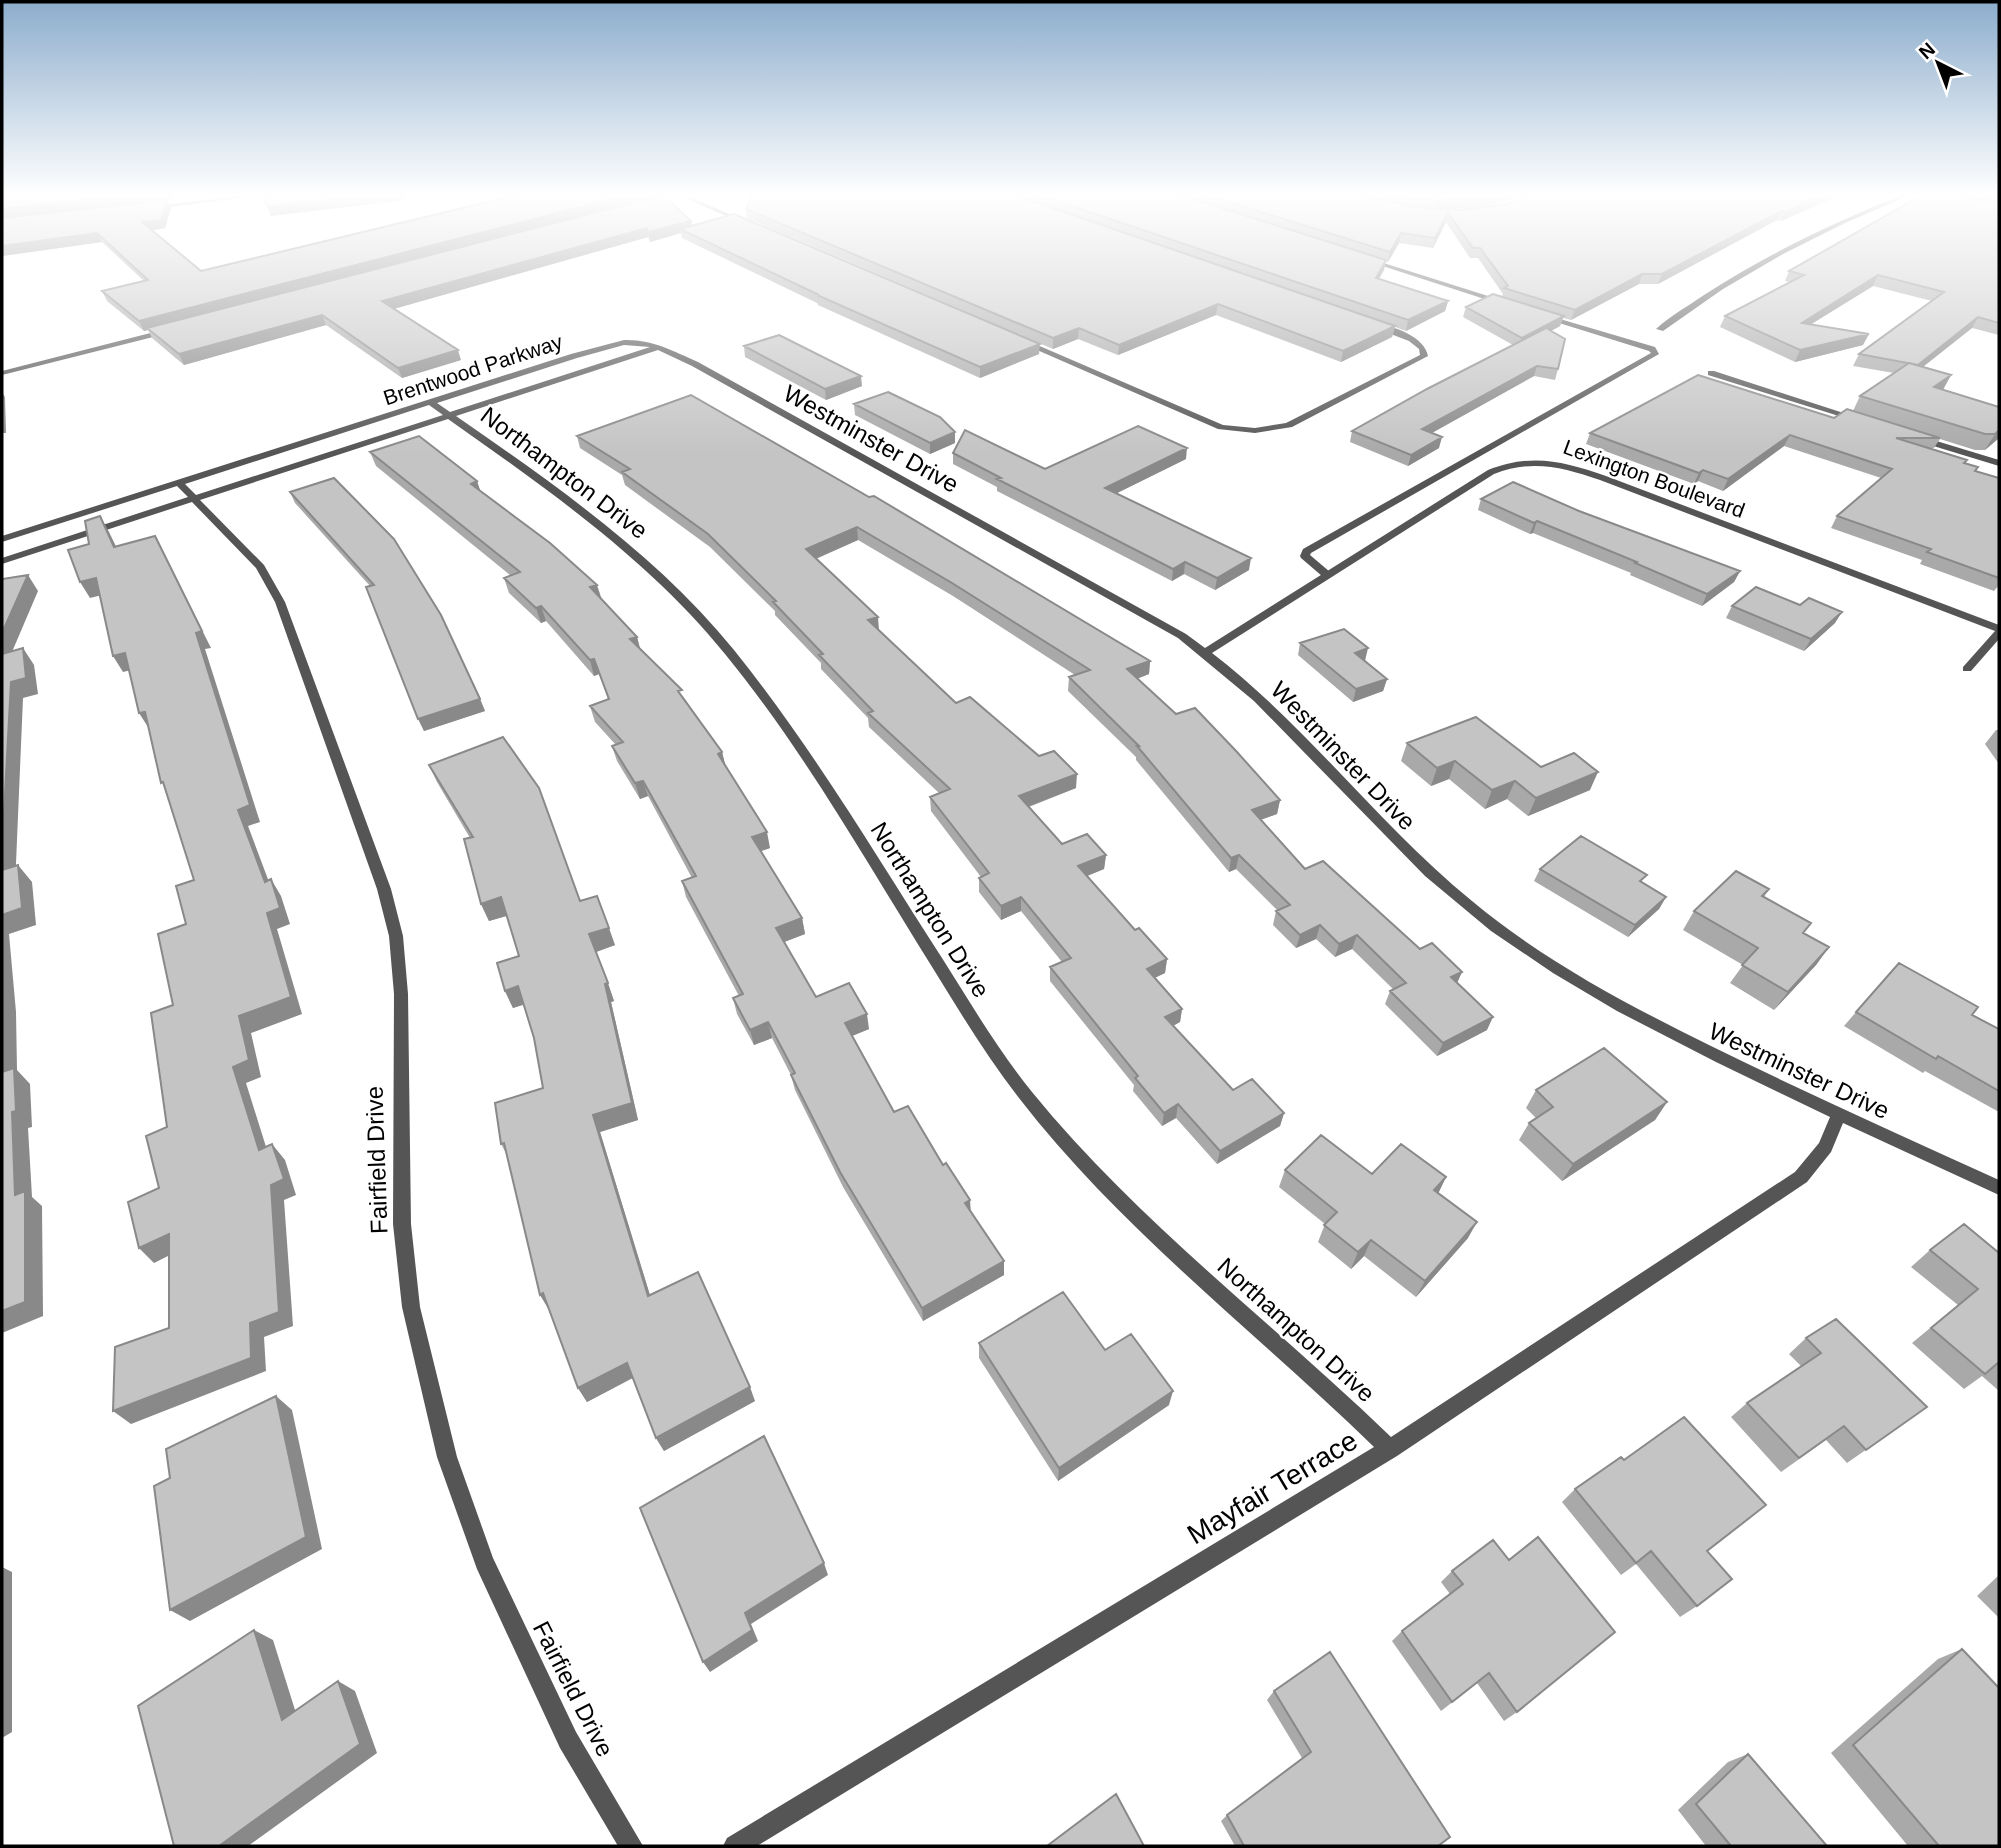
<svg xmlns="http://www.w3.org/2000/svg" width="2001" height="1848" font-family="Helvetica,sans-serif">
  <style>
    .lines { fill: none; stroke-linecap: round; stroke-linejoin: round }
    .lane { fill: #555; fill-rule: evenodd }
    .street { fill: #555; fill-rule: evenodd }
    .wall { fill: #a9a9a9; fill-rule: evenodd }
    .shaded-wall { fill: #898989 }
    .building { fill: #c4c4c4; stroke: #898989; stroke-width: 2 }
    .labels { text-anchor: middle; stroke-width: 5; stroke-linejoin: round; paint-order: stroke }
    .far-street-label { font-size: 21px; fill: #000; stroke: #fff }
    .street-label { font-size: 24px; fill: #000; stroke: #fff }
    .near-street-label { font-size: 28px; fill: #000; stroke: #fff }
  </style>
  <rect width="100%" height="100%" fill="#fff"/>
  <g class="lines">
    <!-- lane -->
    <path class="lane" d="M1367 259H1371L1507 302 1500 304 1367 261Z
      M1543 314 1655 347 1659 354 1311 553 1310 555 1330 572V576H1322L1301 558 1300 556 1303 549 1651 353 1649 351 1543 318Z"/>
    <!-- street -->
    <path class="street" d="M252 194H272L153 209 150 207Z
      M676 194H684L749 223 744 224Z
      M1904 194H1913L1845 223 1783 254 1723 289 1663 331 1656 329C1670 316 1688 306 1704 295 1767 254 1835 222 1904 194Z
      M1375 324C1393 325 1425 337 1428 356L1292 427 1255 433 1218 429 1021 343 1028 341 1223 425 1255 428 1286 423 1420 355 1419 349 1409 341 1375 328Z
      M166 329 170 331 169 333 2 375V371Z
      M624 340C652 339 673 351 698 362L1186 634 1205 648 1488 470C1532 453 1563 461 1606 476L1999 625V639L1971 671H1963V667L1995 631 1600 480C1563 467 1531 459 1494 474L1212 653C1307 726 1379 825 1472 901 1544 961 1628 1005 1711 1046 1806 1093 1903 1136 1999 1180V1195L1843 1123 1831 1152 1807 1182 1397 1456 757 1846H723L727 1838 1374 1447C1256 1332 1121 1230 1019 1098 988 1058 961 1014 934 970 867 863 805 752 725 654 648 559 547 489 448 419L200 500 264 565 285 602 391 889 403 936 408 994 411 1224 420 1307 457 1457 493 1558 576 1732 643 1846H618L560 1748 477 1569 437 1457 402 1307 393 1224 394 994 389 936 377 889 275 602 256 568 192 502 2 564V558L188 497 177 486 2 542V536L571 354ZM624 345 650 347 450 412 437 403 577 358ZM658 350 692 366 1178 638 1254 701 1425 876 1491 931 1553 973 1617 1011 1716 1062 1830 1117 1819 1143 1795 1172 1391 1437C1272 1322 1137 1221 1032 1092 998 1050 971 1004 942 958 875 854 812 747 734 650 657 555 555 485 456 416ZM429 405 443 415 196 495 185 484Z
      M1708 371H1714L1862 419 1855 421 1708 375Z
      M1920 436 1999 460V466L1917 441V437Z"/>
  </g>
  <!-- wall -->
  <path class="wall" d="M2 194H175L173 200H167L171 208 165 228 152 230 201 271 654 197 525 231 692 225 1039 354 980 378 818 305 817 303 682 238 681 233 650 242 648 237 394 309 461 360 402 378 326 325 184 365 152 338 148 330 144 331 107 301 102 291 144 281 102 242 2 256Z
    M753 194H1527L1487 206 1507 204 1534 194H1843L1781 221 1777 220 1658 284H1639L1571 320 1563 318 1560 326 1551 331 1558 369 1555 380 1534 376 1432 433 1439 448 1408 466 1350 442 1352 431 1513 345 1463 317 1466 307 1502 296 1503 294 1478 258H1470L1446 222 1433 248 1399 243 1388 262 1385 261 1384 270 1379 279 1448 301 1445 311 1406 331 1395 327 1392 337 1341 362 1216 315 1118 355 1078 339 1053 349 747 218 746 209ZM1484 207 1461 210 1452 209Z
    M1924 194H1999V335L1972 328 1923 367 1951 375 1943 390 1999 438 1985 450H1975L1940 439 1934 448H1930L1965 463 1976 471 1999 478V585L1994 591 1920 564 1922 560 1831 528 1837 516 1881 478 1784 446 1723 491 1698 481 1694 484 1586 444 1590 433 1834 418 1853 411 1860 396 1894 373 1853 366 1859 354 1932 301 1873 286 1811 324 1863 345 1795 362 1720 327 1725 316 1789 282 1785 281 1789 271Z
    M744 346 862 386 826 400 745 357Z
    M691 395 1150 661 1149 674 1137 679 1176 714 1280 800 1277 814 1260 820 1305 869 1420 949 1462 972 1457 983 1487 1030 1437 1056 1385 1004 1390 991 1393 989 1352 949 1335 957 1316 939 1296 948 1273 925 1276 911H1278L1236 869 1229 872 1136 760V757L1068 691 1069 677 1075 675 953 596 858 540 816 559 879 631 956 703 1076 788 1029 807 1062 844 1106 855 1104 869 1087 876 1135 930 1167 959 1165 973 1155 978 1182 1009 1180 1022 1173 1026 1233 1090 1284 1113 1280 1126 1217 1164 1176 1118 1162 1126 1133 1091 1134 1085 1050 981V967L1062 962 1021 911 1001 920 979 892V878L981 877 931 811 930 797 939 793 869 727 868 718 821 669V663L775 615V611L710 547 625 485 622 475 580 448 577 436Z
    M854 404 955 443 930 454 855 415Z
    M370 452 477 481 480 491 601 599 637 637 640 649 684 698 722 752 725 764 770 848 761 851 802 918 805 934 784 942 816 997 869 1029 852 1036 894 1112 971 1211 1004 1261V1275L923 1321 843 1187 795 1090 791 1075 772 1038 754 1045 737 1014 733 998 739 996 686 897 682 881 692 878 648 796 640 799 617 761 612 746 616 745 595 722 590 706 608 699 599 674 594 676 546 621 541 623 509 593 504 578 510 575 376 466Z
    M953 453 1045 469 1186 459 1117 493 1249 570 1215 590 1184 574 1172 581 997 491V487L953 464Z
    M290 492 480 699 485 711 424 731 370 586 295 503Z
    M1481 499 1579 511 1740 571 1734 582 1702 606 1630 575 1631 573 1533 533 1530 534 1478 510Z
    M1732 606 1835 623 1804 651 1726 618Z
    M1300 643 1365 661 1387 679 1383 691 1353 702 1298 655Z
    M1996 730H1999V764L1985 744Z
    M1407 743 1541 767 1590 790 1528 816 1507 799 1485 809 1449 779 1431 786 1401 761Z
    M429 765 580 901 615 945 596 952 614 1001 611 1002 638 1120 600 1132 650 1295 755 1401 664 1451 656 1438 633 1378 587 1402 578 1388 507 1155 501 1144 543 1088 534 1038 524 1004 513 1008 505 991 519 956 507 916 489 921 481 904 470 838 437 782Z
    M1540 869 1643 883 1666 897 1659 909 1628 937 1534 881Z
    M1769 889 1764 897 1804 933 1829 947 1816 965 1774 1010 1730 983 1743 965 1683 930 1694 911Z
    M1856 1012 1972 1015 1999 1029V1112L1925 1071 1923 1073 1844 1026Z
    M1536 1090 1667 1102 1655 1120 1562 1181 1519 1140 1529 1123 1536 1118 1526 1108Z
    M1285 1170 1446 1177 1438 1193 1468 1238 1416 1297 1364 1256 1351 1269 1318 1242 1325 1224 1279 1187Z
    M1930 1250 1999 1253V1391L1982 1376 1964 1389 1912 1343 1958 1305 1911 1267Z
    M1806 1338 1927 1407 1847 1463 1826 1440 1781 1472 1731 1417 1747 1403 1801 1366 1789 1354Z
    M979 1343 1169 1405 1058 1481 979 1358Z
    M1575 1489 1707 1551 1697 1606 1680 1617 1636 1564 1621 1575 1562 1502Z
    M1493 1540 1517 1712 1504 1721 1477 1683 1441 1711 1392 1641 1402 1631 1450 1594 1441 1582 1452 1571Z
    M1999 1575V1618L1977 1596Z
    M1962 1649 1999 1846H1908L1831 1753 1938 1659Z
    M1274 1691 1438 1846H1235L1221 1821 1227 1815 1302 1758 1267 1700Z
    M1748 1754 1827 1846H1706L1678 1810 1728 1762Z"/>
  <!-- shaded-wall -->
  <path class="shaded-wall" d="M143 194H175L173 200H167L171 208 165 228 146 231 142 222 2 218V209Z
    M381 194H404L406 200 271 216 268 207Z
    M631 194H653L654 197 144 331 139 321Z
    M1499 194H1527L1487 206 1436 210 1438 201Z
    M1826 194H1843L1781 221 1785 212Z
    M1781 211 1777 220 1658 284 1662 274Z
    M1448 213 1446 222 1433 248 1435 238Z
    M691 221 693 230 680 229 681 233 650 242 648 232Z
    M647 228 648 237 386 311 382 301Z
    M97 233 102 242 2 256V246Z
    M1401 233 1399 243 1388 262 1390 252Z
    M1386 260 1384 270 1373 288 1376 278Z
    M1642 274 1639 284 1571 320 1575 310Z
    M1878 275 1873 286 1797 333 1802 323Z
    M1448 301 1445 311 1406 331 1408 320Z
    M1218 304 1216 315 1118 355 1119 345Z
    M322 315 326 325 184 365 179 354Z
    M1564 316 1560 326 1519 348 1522 338Z
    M1978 317 1972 328 1911 376 1918 365Z
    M1395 326 1392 337 1341 362 1343 351Z
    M1079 328 1078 339 1053 349V338Z
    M1869 334 1863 345 1795 362 1800 350Z
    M1040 344 1039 354 980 378V367Z
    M458 350 461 360 402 378 398 368Z
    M1537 366 1534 376 1419 440 1422 429Z
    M1951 375 1942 391 1934 387Z
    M861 376 862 386 826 400 825 389Z
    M2 392 5 397 6 433H2Z
    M1999 430V438L1985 450 1995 434Z
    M955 432V443L930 454V443Z
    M1790 435 1784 446 1723 491 1728 479Z
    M1442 437 1439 448 1408 466 1411 455Z
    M1187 448 1186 459 1105 499V488Z
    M1703 470 1698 481 1694 484 1699 473Z
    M477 481 482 496 471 484Z
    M100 516 109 532 124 563 114 547Z
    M1537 521 1533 533 1530 534 1534 523Z
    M857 527 858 540 808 562 806 549Z
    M155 536 211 648 205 649 260 822 248 826 275 898 265 882 238 810Z
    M1251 558 1249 570 1215 590 1217 578Z
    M1185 562 1184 574 1172 581 1173 569Z
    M1740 571 1734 582 1702 606 1707 594Z
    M28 575 38 591 3 673 2 672V633Z
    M96 578 106 594 90 598 80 582Z
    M597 585 602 600 590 587Z
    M541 606 546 621 541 623 536 608Z
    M1842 612 1835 623 1804 651 1811 639Z
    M878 617 879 630 868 620Z
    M637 637 641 652 630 639Z
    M23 648 34 665 38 694 23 698 15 887 2 872V850L11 682Z
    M1368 648 1365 661 1355 653Z
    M125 653 135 669 123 672 113 656Z
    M594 659 599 674 594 676 590 660Z
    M1150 661 1149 674 1125 683 1127 669Z
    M1387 679 1383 691 1353 702 1356 689Z
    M480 699 485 711 424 731 418 719Z
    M145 712 150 730 139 713Z
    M722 752 726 768 718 754Z
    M1455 761 1449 779 1431 786 1437 768Z
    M1598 772 1590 790 1528 816 1536 798Z
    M1077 774 1076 788 1019 810V796Z
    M643 781 648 796 640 799 635 783Z
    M1515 781 1507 799 1485 809 1492 790Z
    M1280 800 1277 814 1249 824 1252 810Z
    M767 832 770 848 755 853 752 837Z
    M1106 855 1104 869 1077 880 1078 866Z
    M1239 855 1236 869 1229 872 1231 858Z
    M18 865 32 882 36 925 9 934 16 1012 17 1070 30 1084 32 1127 28 1128 32 1197 42 1206 43 1316 2 1333V1311L15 1195 2 1074V915Z
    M271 879 281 896 290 924 277 929 302 1014 251 1033 261 1077 246 1083 272 1166 259 1150 233 1067 239 1016 267 913Z
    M501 897 509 915 489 921 481 904Z
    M1021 897V911L1001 920V906Z
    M1666 897 1659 909 1628 937 1635 925Z
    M802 918 805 934 779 944 776 928Z
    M1320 925 1316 939 1296 948 1300 935Z
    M609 928 615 945 596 952 589 934Z
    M1357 935 1352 949 1335 957 1339 944Z
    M1829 947 1816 965 1774 1010 1788 992Z
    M1167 959 1165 973 1145 982 1147 969Z
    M1462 972 1456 985 1451 977Z
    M608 983 614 1001 611 1002 638 1120 600 1132 655 1312 648 1296 593 1115 605 984Z
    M518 986 526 1004 513 1008 505 991Z
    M1182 1009 1180 1022 1163 1031 1165 1017Z
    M867 1014 869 1029 847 1038 845 1023Z
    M1493 1017 1487 1030 1437 1056 1443 1043Z
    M768 1022 772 1038 754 1045 750 1030Z
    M1667 1102 1655 1120 1562 1181 1573 1164Z
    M1178 1104 1176 1118 1162 1126 1164 1113Z
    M1284 1113 1280 1126 1217 1164 1220 1151Z
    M272 1144 285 1160 296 1195 284 1200 293 1326 264 1337 266 1371 131 1424 113 1411 250 1323Z
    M1446 1177 1438 1194 1434 1190Z
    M970 1200 971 1214 965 1203Z
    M1477 1222 1468 1238 1416 1297 1425 1281Z
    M169 1234 184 1248 154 1263 139 1248Z
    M1371 1240 1364 1256 1351 1269 1358 1252Z
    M1004 1261V1275L923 1321 922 1308Z
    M543 1293 549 1310 540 1295Z
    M627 1363 634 1377 587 1402 578 1388Z
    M750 1387 755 1401 664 1451 656 1438Z
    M1173 1391 1169 1405 1058 1481 1059 1468Z
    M276 1396 292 1410 322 1549 190 1621 170 1610Z
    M824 1563 828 1575 751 1624 758 1641 710 1672 703 1662 745 1613Z
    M2 1567 12 1572V1732L2 1738Z
    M254 1630 273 1640 301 1729 282 1720Z
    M338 1681 355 1691 377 1753 248 1846H219Z"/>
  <!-- building -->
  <path class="building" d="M2 194H143L2 209Z
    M262 194H381L268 207Z
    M521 194H631L139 321 102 291 148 280 97 233 2 246V218L167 200 161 220 142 222 201 271Z
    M753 194H1012L1395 326 1343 351 1218 304 1119 345 1079 328 1053 338 746 209Z
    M1037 194H1177L1386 260 1376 278 1448 301 1408 320Z
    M1203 194H1354L1415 207 1461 210 1507 204 1534 194H1826L1785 212 1781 211 1662 274H1642L1575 310 1504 288 1508 286 1480 248H1473L1448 213 1435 238 1401 233 1390 252Z
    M1387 194H1499L1489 197 1438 201Z
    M1924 194H1955L1999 204V323L1978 317 1918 365 1859 354 1944 292 1878 275 1802 323 1869 334 1800 350 1725 316 1804 275 1789 271Z
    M663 195 691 221 648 232 647 228 382 301 458 350 398 368 322 315 179 354 147 328Z
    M734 214 1040 344 980 367 817 295H819L680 229Z
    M1493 294 1564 316 1522 338 1466 307Z
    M1546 328 1565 339 1558 369 1537 366 1422 429 1442 437 1411 455 1352 431 1427 389Z
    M779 335 861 376 825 389 744 346Z
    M1909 363 1951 375 1934 387 1999 407V430L1995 434H1985L1860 396Z
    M1698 375 1834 418 1847 409 1940 438H1896L1967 460 1964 463 1978 467 1975 471 1999 478V578L1927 552 1931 549 1837 516 1892 469 1790 435 1728 479 1703 470 1699 473 1590 433Z
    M888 392 940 417 955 432 930 443 854 404Z
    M691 395 869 497 874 496 1150 661 1127 669 1176 714 1195 708 1237 752 1280 800 1252 810 1305 869 1323 861 1420 949 1432 943 1462 972 1451 977 1493 1017 1443 1043 1390 991 1406 983 1357 935 1339 944 1320 925 1300 935 1276 911 1290 905 1239 855 1231 858 1137 746H1139L1069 677 1090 670 952 583 857 527 806 549 878 617 868 620 956 703 970 697 1039 756 1054 751 1077 774 1019 796 1062 844 1087 834 1106 855 1078 866 1135 930 1139 928 1167 959 1147 969 1182 1009 1165 1017 1233 1090 1252 1079 1284 1113 1220 1151 1178 1104 1164 1113 1135 1078 1138 1076 1050 967 1071 958 1021 897 1001 906 979 878 989 873 930 797 950 789 868 713 873 711 819 655 823 654 773 602 776 601 708 534 622 472 630 469 577 436Z
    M1138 426 1187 448 1105 488 1251 558 1217 578 1185 562 1173 569 997 479 1001 478 953 453 965 430 1045 469Z
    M419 436 477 481 471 484 550 543 597 585 590 587 637 637 630 639 682 690 678 691 722 752 718 754 767 832 752 837 802 918 776 928 816 997 849 983 867 1014 845 1023 894 1112 908 1106 943 1165 946 1163 970 1200 965 1203 1004 1261 922 1308 840 1172 791 1075 795 1073 768 1022 750 1030 733 998 743 994 682 881 696 876 643 781 635 783 612 746 623 742 590 706 609 699 594 659 590 660 541 606 536 608 504 578 520 572 370 452Z
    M334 478 394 539 441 615 480 699 418 719 366 587 374 585 290 492Z
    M1513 482 1579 511 1740 571 1707 594 1635 563 1637 562 1537 521 1534 523 1481 499Z
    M100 516 114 547 155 536 202 631 196 633 250 805 238 810 265 882 271 879 280 908 267 913 291 997 239 1016 249 1060 233 1067 259 1150 272 1144 284 1179 271 1185 279 1312 250 1323 251 1358 113 1411 115 1347 169 1328V1234L139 1248 128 1202 159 1188 146 1136 167 1127 151 1013 173 1005 158 934 186 924 176 886 194 880 163 782 161 783 145 712 139 713 125 653 113 656 96 578 80 582 68 550 89 544 85 521Z
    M28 575 2 633V579Z
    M1756 587 1800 605 1809 598 1842 612 1811 639 1732 606Z
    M1344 629 1368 648 1355 653 1387 679 1356 689 1300 643Z
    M23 648 26 678 11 682 2 850V654Z
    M1476 717 1541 767 1574 753 1598 772 1536 798 1515 781 1492 790 1455 761 1437 768 1407 743Z
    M503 737 539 788 580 901 597 896 609 928 589 934 608 983 605 984 632 1103 593 1115 648 1296 698 1272 750 1387 656 1438 627 1363 578 1388 543 1293 540 1295 504 1143 501 1144 495 1103 543 1088 534 1038 518 986 505 991 497 963 519 956 501 897 481 904 464 839 473 837 429 765Z
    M1581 836 1647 875 1640 881 1666 897 1635 925 1540 869Z
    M18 865 22 908 2 915V870Z
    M1736 871 1769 889 1762 896 1811 923 1803 933 1829 947 1788 992 1742 965 1758 948 1694 911Z
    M1899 963 1978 1007 1972 1015 1999 1029V1091L1938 1056 1936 1059 1856 1012Z
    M1604 1048 1667 1102 1573 1164 1529 1123 1553 1107 1536 1090Z
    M14 1068 16 1111 12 1112 15 1195 25 1191V1302L2 1311V1072Z
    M1321 1135 1372 1174 1401 1144 1446 1177 1434 1190 1477 1222 1425 1281 1371 1240 1358 1252 1324 1225 1337 1212 1285 1170Z
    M1964 1224 1999 1253V1362L1985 1374 1931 1328 1978 1289 1930 1250Z
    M1063 1292 1105 1350 1131 1334 1173 1391 1059 1468 979 1343Z
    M1836 1319 1927 1407 1866 1450 1844 1426 1799 1458 1747 1403 1821 1353 1806 1338Z
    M276 1396 306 1537 170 1610 154 1486 170 1478 166 1449Z
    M1684 1417 1766 1505 1707 1551 1732 1579 1697 1606 1651 1551 1636 1563 1575 1489 1621 1457 1624 1460Z
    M764 1436 824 1563 745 1613 752 1630 703 1662 640 1508Z
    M1538 1537 1615 1632 1517 1712 1489 1673 1452 1702 1402 1631 1463 1584 1452 1571 1493 1540 1509 1560Z
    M254 1630 282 1720 338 1681 360 1744 219 1846H174L138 1706Z
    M1962 1649 1999 1688V1846H1939L1853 1745Z
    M1330 1652 1450 1837 1438 1846H1244L1227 1815 1311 1752 1274 1691Z
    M1748 1754 1827 1846H1731L1696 1804Z
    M1116 1794 1144 1846H1047Z"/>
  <!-- sky -->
  <linearGradient id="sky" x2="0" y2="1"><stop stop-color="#8cadcc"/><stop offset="0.43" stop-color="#fff"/><stop offset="1" stop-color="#fff" stop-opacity="0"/></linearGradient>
  <rect width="2001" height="453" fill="url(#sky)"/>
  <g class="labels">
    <!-- far-street labels -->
    <g class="far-street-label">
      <text transform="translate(473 370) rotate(-18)" y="7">Brentwood Parkway</text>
      <text transform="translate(1654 479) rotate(20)" y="7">Lexington Boulevard</text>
    </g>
    <!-- street labels -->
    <g class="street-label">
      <text transform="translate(871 439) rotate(29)" y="8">Westminster Drive</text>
      <text transform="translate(564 473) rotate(37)" y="8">Northampton Drive</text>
      <text transform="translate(1343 756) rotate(46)" y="8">Westminster Drive</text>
      <text transform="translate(930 910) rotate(58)" y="8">Northampton Drive</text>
      <text transform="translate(1799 1071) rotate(25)" y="8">Westminster Drive</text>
      <text transform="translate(377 1160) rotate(-92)" y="8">Fairfield Drive</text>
      <text transform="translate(1296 1330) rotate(42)" y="8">Northampton Drive</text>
      <text transform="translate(573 1689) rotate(63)" y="8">Fairfield Drive</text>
    </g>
    <!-- near-street labels -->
    <g class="near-street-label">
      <text transform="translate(1272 1487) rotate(-31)" y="10">Mayfair Terrace</text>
    </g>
  </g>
  <!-- border -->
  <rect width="2001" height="1848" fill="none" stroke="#000000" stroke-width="7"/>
  <!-- north arrow -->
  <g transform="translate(1938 63) rotate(318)" stroke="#ffffff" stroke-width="5" paint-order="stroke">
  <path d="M0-5L12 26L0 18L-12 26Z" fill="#000000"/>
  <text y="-10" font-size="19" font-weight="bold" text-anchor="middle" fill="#000000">N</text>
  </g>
</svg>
